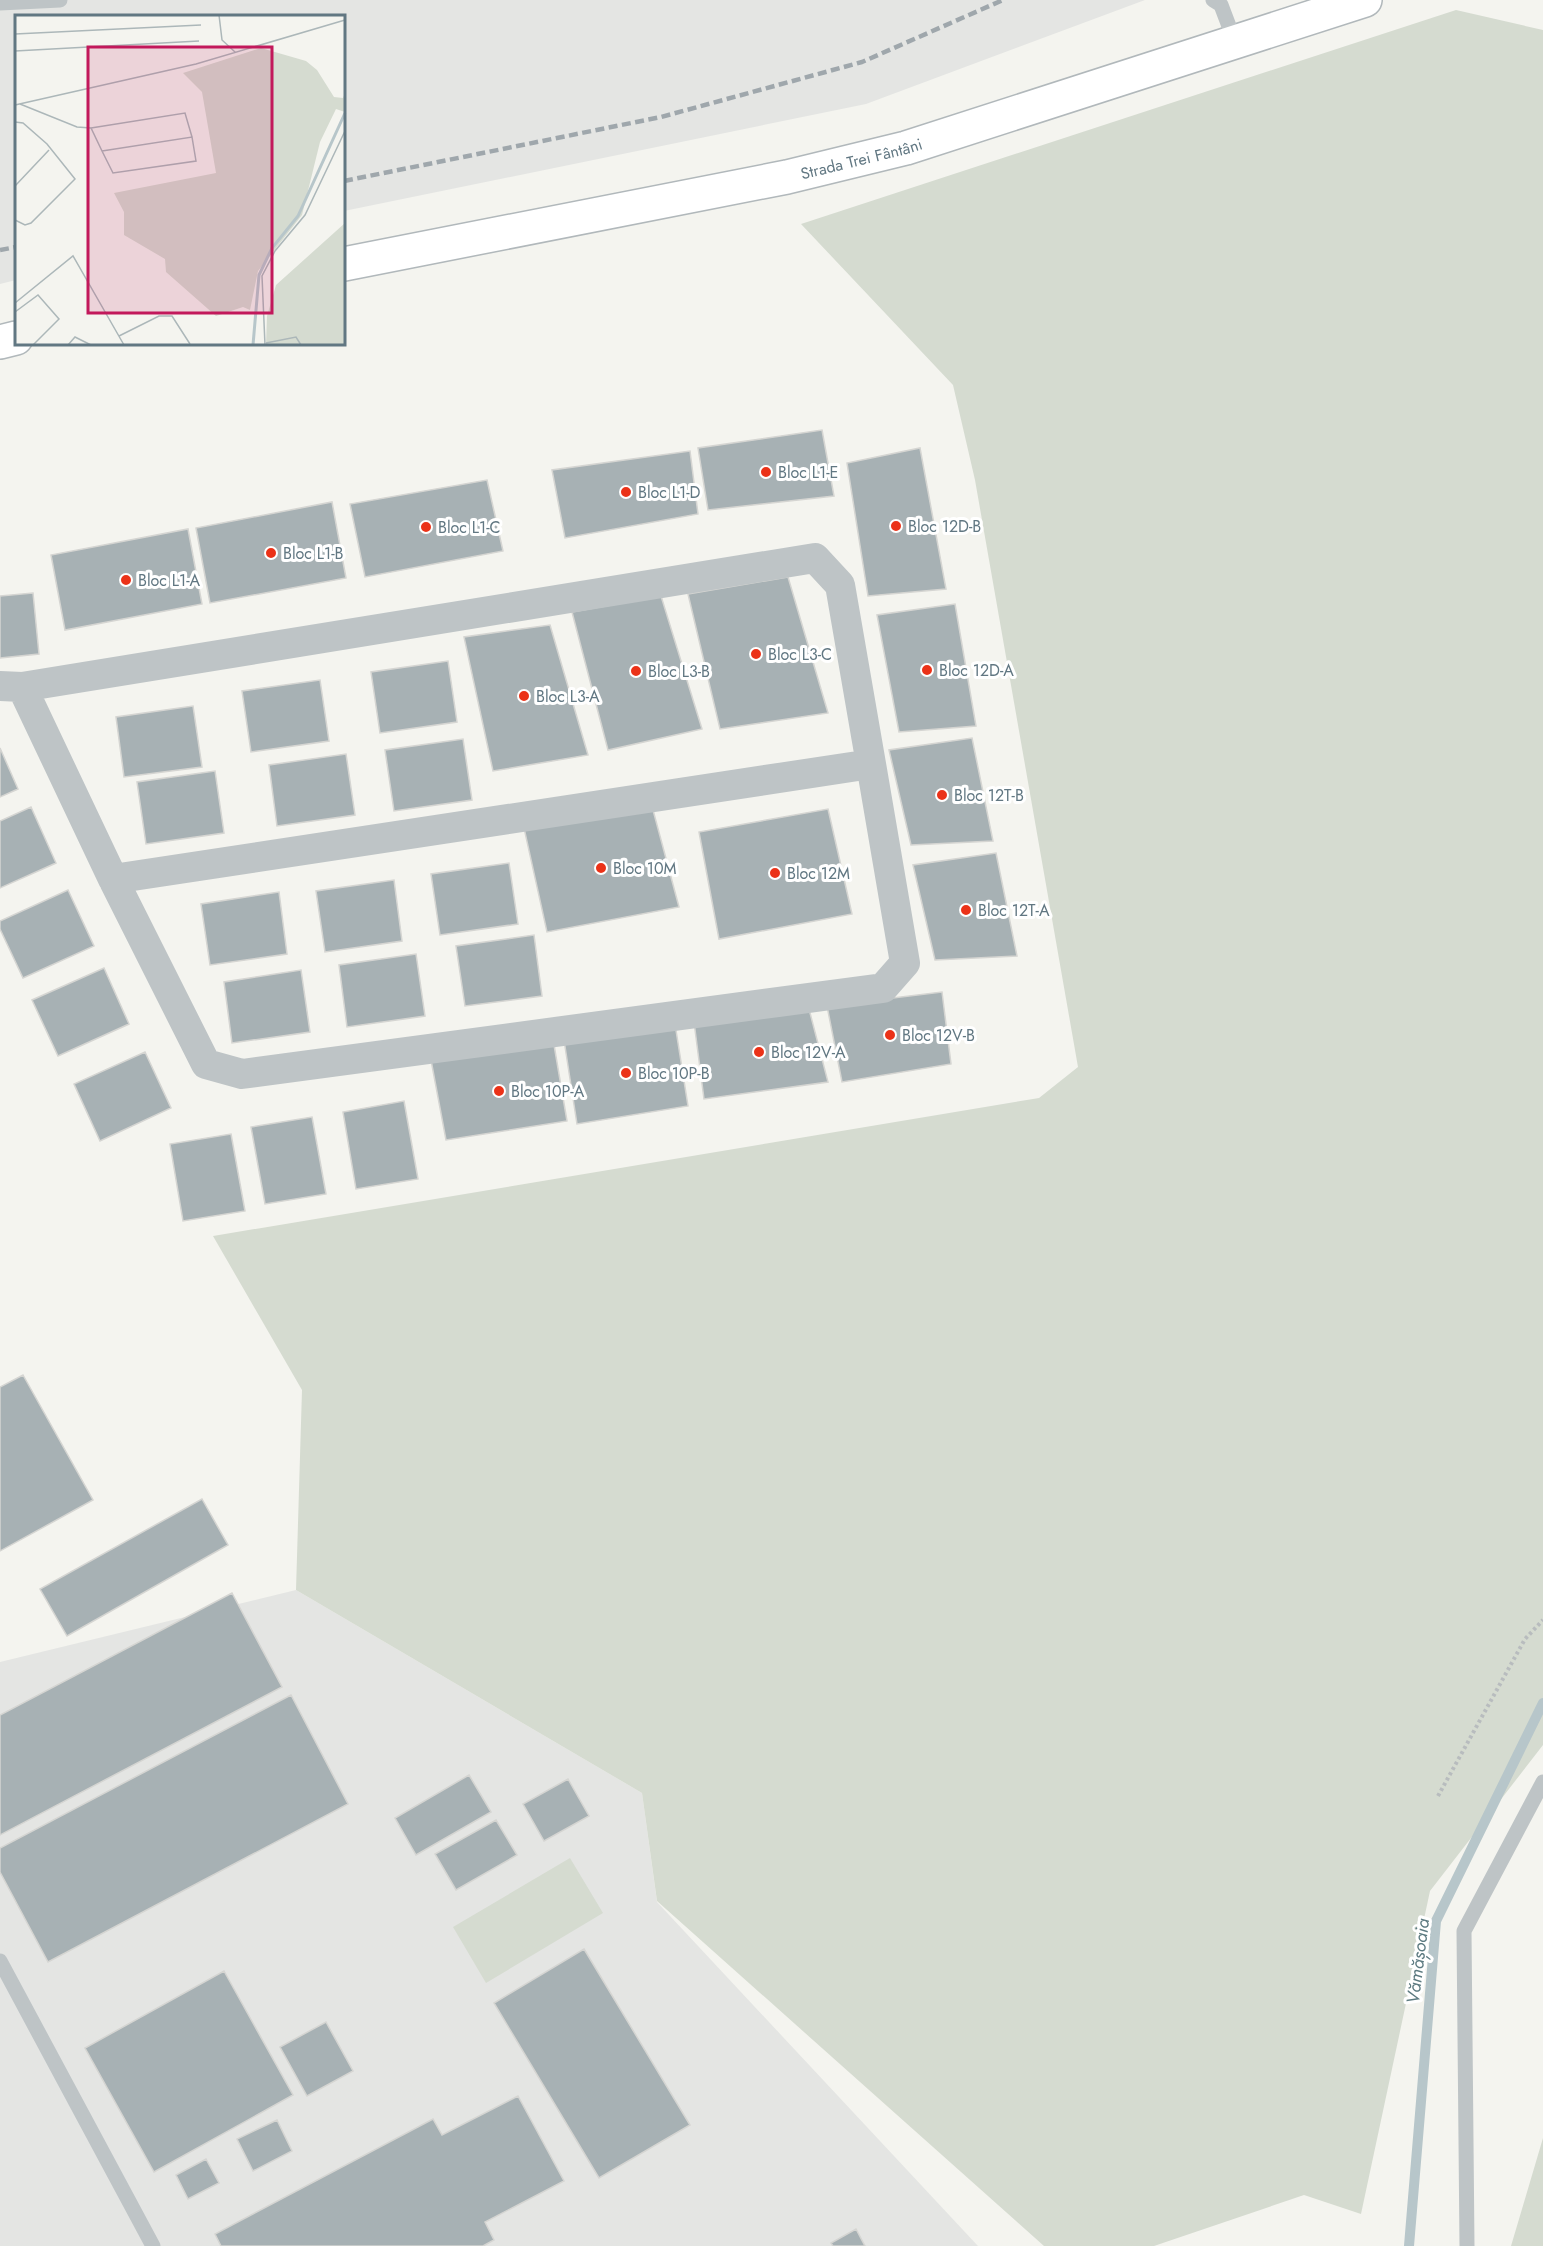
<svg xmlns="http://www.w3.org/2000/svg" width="1543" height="2246" font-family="Jost,sans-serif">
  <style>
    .built { fill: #e4e5e3 }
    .green { fill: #d5dbd0 }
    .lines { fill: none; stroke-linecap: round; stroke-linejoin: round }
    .stream { stroke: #b7c6ca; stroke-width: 10 }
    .building { fill: #a7b1b4; stroke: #d5d5d2; stroke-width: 1.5 }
    .secondary-casing { stroke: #b1b8bb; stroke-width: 36 }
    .path { stroke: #b8bcbe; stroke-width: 4; stroke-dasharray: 3 3; stroke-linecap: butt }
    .lane { stroke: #bec4c6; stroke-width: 15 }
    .street { stroke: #bec4c6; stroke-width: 30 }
    .secondary { stroke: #fff; stroke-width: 33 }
    .rail { stroke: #9fa7ac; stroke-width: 4.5; stroke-dasharray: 9 4.5; stroke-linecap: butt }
    .poi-dot { fill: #eb3218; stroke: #fff; stroke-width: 2 }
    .labels { text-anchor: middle; stroke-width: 6; stroke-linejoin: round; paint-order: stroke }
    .street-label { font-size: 16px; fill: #617782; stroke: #fff }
    .poi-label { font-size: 16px; fill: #617782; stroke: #fff; text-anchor: start }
    .water-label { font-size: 18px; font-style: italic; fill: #5c7a80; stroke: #fff }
    .inset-river { fill: none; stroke: #b7c6ca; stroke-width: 3 }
    .inset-road { fill: none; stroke: #acb7b9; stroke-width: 1.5 }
    .view { fill: #c2185b; fill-opacity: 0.15; stroke: #c2185b; stroke-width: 3 }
    .inset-edge { fill: none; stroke: #617782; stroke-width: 3 }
  </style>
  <rect width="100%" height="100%" fill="#f4f4ef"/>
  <!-- built -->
  <path class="built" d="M0 0H1145L866 104 344 211V16H16V280L0 284Z
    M296 1590 642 1793 657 1902 978 2246H0V1662Z"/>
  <!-- green -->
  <path class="green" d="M1456 10 1543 30V1745L1430 1891 1361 2214 1304 2195 1154 2246H1044L657 1901 642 1793 296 1590 302 1390 213 1236 1039 1098 1078 1067 975 480 953 385 801 224Z
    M570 1858 603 1913 486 1983 453 1927Z
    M1543 2138V2246H1511Z"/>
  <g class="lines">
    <!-- stream -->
    <path class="stream" d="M1409 2246 1436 1921 1543 1703"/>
  </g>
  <!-- building -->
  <path class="building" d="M822 430 834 496 708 510 698 448Z
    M920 448 946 589 868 596 847 463Z
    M690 451 698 514 565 538 552 470Z
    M487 480 503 551 365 577 350 504Z
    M332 502 346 578 210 603 196 528Z
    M188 529 202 604 65 630 51 555Z
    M788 577 828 713 720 729 688 594Z
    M33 593 39 654 0 658V596Z
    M661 596 702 729 608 750 572 612Z
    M955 604 976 726 899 732 877 615Z
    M550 625 588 755 493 771 464 637Z
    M448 661 457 722 380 733 371 672Z
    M320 680 329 741 251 752 242 691Z
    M193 706 202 767 124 777 116 717Z
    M972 738 993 841 911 845 889 750Z
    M463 739 472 800 394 811 385 750Z
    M0 748 18 789 0 797Z
    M346 754 355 815 277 826 269 765Z
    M215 771 224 833 146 844 137 782Z
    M31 807 56 863 0 888V821Z
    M828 809 852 914 719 939 699 832Z
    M653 810 679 907 547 932 524 828Z
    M996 853 1017 956 935 960 913 865Z
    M509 863 518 924 440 935 431 874Z
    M394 880 402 941 325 952 316 891Z
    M68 890 94 946 23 978 0 929V921Z
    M279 892 287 954 210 965 201 904Z
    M534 935 542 996 465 1006 456 946Z
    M416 954 425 1016 347 1027 339 965Z
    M104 968 129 1024 58 1056 32 1000Z
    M301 970 310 1032 232 1043 224 982Z
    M942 992 951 1064 842 1082 827 1006Z
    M809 1009 828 1082 704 1099 694 1022Z
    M675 1024 688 1106 577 1124 564 1040Z
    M553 1039 567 1121 446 1140 431 1060Z
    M145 1052 171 1108 100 1141 74 1084Z
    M404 1101 418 1179 356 1189 343 1112Z
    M312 1117 326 1194 265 1204 251 1127Z
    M231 1134 245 1211 183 1221 170 1144Z
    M23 1375 93 1500 0 1551V1387Z
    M202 1499 228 1545 67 1636 40 1589Z
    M232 1593 282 1687 0 1835V1715Z
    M291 1695 348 1804 48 1962 0 1872V1848Z
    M469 1775 491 1812 416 1855 395 1818Z
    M568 1779 589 1816 544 1841 523 1804Z
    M496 1820 517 1855 456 1890 435 1854Z
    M584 1949 690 2125 599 2178 494 2003Z
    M224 1971 293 2095 154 2172 85 2048Z
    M326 2022 353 2071 307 2096 280 2047Z
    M518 2096 564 2181 485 2222 494 2240 483 2246H221L215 2234 433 2119 442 2135Z
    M277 2120 292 2151 253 2171 237 2139Z
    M206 2159 219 2183 188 2199 176 2175Z
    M856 2229 865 2246H833L831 2243Z"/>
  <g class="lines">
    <defs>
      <g id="secondary">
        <path id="s1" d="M344 264 787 177 906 148 1365 0"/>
        <path d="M0 342 16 338"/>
      </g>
    </defs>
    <!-- secondary casing -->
    <use href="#secondary" class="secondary-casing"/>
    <!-- path -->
    <path class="path" d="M1438 1796 1525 1639 1543 1620"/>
    <!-- lane -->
    <path class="lane" d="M1213 0 1221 5 1235 42
      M0 3 60 0
      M0 1961 153 2246
      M1467 2246 1464 1931 1543 1782"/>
    <!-- street -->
    <path class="street" d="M0 686 22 687 113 879 206 1064 242 1074 883 988 905 963 871 764 113 879
      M22 687 815 558 840 585 871 764"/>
    <!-- secondary -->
    <use href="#secondary" class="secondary"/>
    <!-- rail -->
    <path class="rail" d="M344 181 661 117 862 62 1003 0
      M0 250 16 247"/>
  </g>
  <!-- markers -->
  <g class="poi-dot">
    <circle cx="766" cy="472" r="6"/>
    <circle cx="626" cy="492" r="6"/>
    <circle cx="896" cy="526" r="6"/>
    <circle cx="426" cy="527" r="6"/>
    <circle cx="271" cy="553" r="6"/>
    <circle cx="126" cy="580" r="6"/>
    <circle cx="756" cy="654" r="6"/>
    <circle cx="927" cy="670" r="6"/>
    <circle cx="636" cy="671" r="6"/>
    <circle cx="524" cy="696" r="6"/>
    <circle cx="942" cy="795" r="6"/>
    <circle cx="601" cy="868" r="6"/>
    <circle cx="775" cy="873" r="6"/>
    <circle cx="966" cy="910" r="6"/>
    <circle cx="890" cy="1035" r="6"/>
    <circle cx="759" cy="1052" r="6"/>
    <circle cx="626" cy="1073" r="6"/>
    <circle cx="499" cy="1091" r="6"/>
  </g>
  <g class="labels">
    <!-- street labels -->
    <g class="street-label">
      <text dy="6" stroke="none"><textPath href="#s1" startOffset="528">Strada Trei Fântâni</textPath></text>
    </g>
    <!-- poi labels -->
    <g class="poi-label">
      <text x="778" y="478">Bloc L1-E</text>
      <text x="638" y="498">Bloc L1-D</text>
      <text x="908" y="532">Bloc 12D-B</text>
      <text x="438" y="533">Bloc L1-C</text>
      <text x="283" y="559">Bloc L1-B</text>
      <text x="138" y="586">Bloc L1-A</text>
      <text x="768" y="660">Bloc L3-C</text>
      <text x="939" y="676">Bloc 12D-A</text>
      <text x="648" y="677">Bloc L3-B</text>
      <text x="536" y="702">Bloc L3-A</text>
      <text x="954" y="801">Bloc 12T-B</text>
      <text x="613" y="874">Bloc 10M</text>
      <text x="787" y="879">Bloc 12M</text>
      <text x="978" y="916">Bloc 12T-A</text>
      <text x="902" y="1041">Bloc 12V-B</text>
      <text x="771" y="1058">Bloc 12V-A</text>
      <text x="638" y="1079">Bloc 10P-B</text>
      <text x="511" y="1097">Bloc 10P-A</text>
    </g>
    <!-- water labels -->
    <g class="water-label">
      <text transform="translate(1418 1961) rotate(-83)" y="6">Vămășoaia</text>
    </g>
  </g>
  <!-- overview -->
  <g transform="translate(15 15)">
    <rect width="330" height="330" fill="#f4f4ef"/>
    <path d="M246 33 291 46 302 55 319 82 328 83 330 78V97L321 94 305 127 287 200 243 256 235 295 228 292 201 301 151 257 150 244 109 220V197L99 178 201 158 187 77 168 58ZM330 208V330H251L252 301 261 270Z" fill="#d5dbd0"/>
    <path class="inset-river" d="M238 330 244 260 257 233 283 201 330 98"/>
    <path class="inset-road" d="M204 0 207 25 220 37M0 19 186 10M0 36 184 26M5 89 62 112 76 113 87 136 98 158 181 146 177 122 87 136M0 90 181 49 330 5M0 107 8 108 32 129 60 164 16 208 10 210 0 205M76 113 170 98 177 122M0 171 34 135M0 288 58 241 109 330M0 297 23 280 44 304 18 330M104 321 144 301H157L175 329M251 328 281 322 286 330M53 330 60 322 76 330M250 330 247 261 260 236 290 200 330 116"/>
    <path class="view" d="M73 32H257V298H73Z"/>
    <rect width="330" height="330" class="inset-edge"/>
  </g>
</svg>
